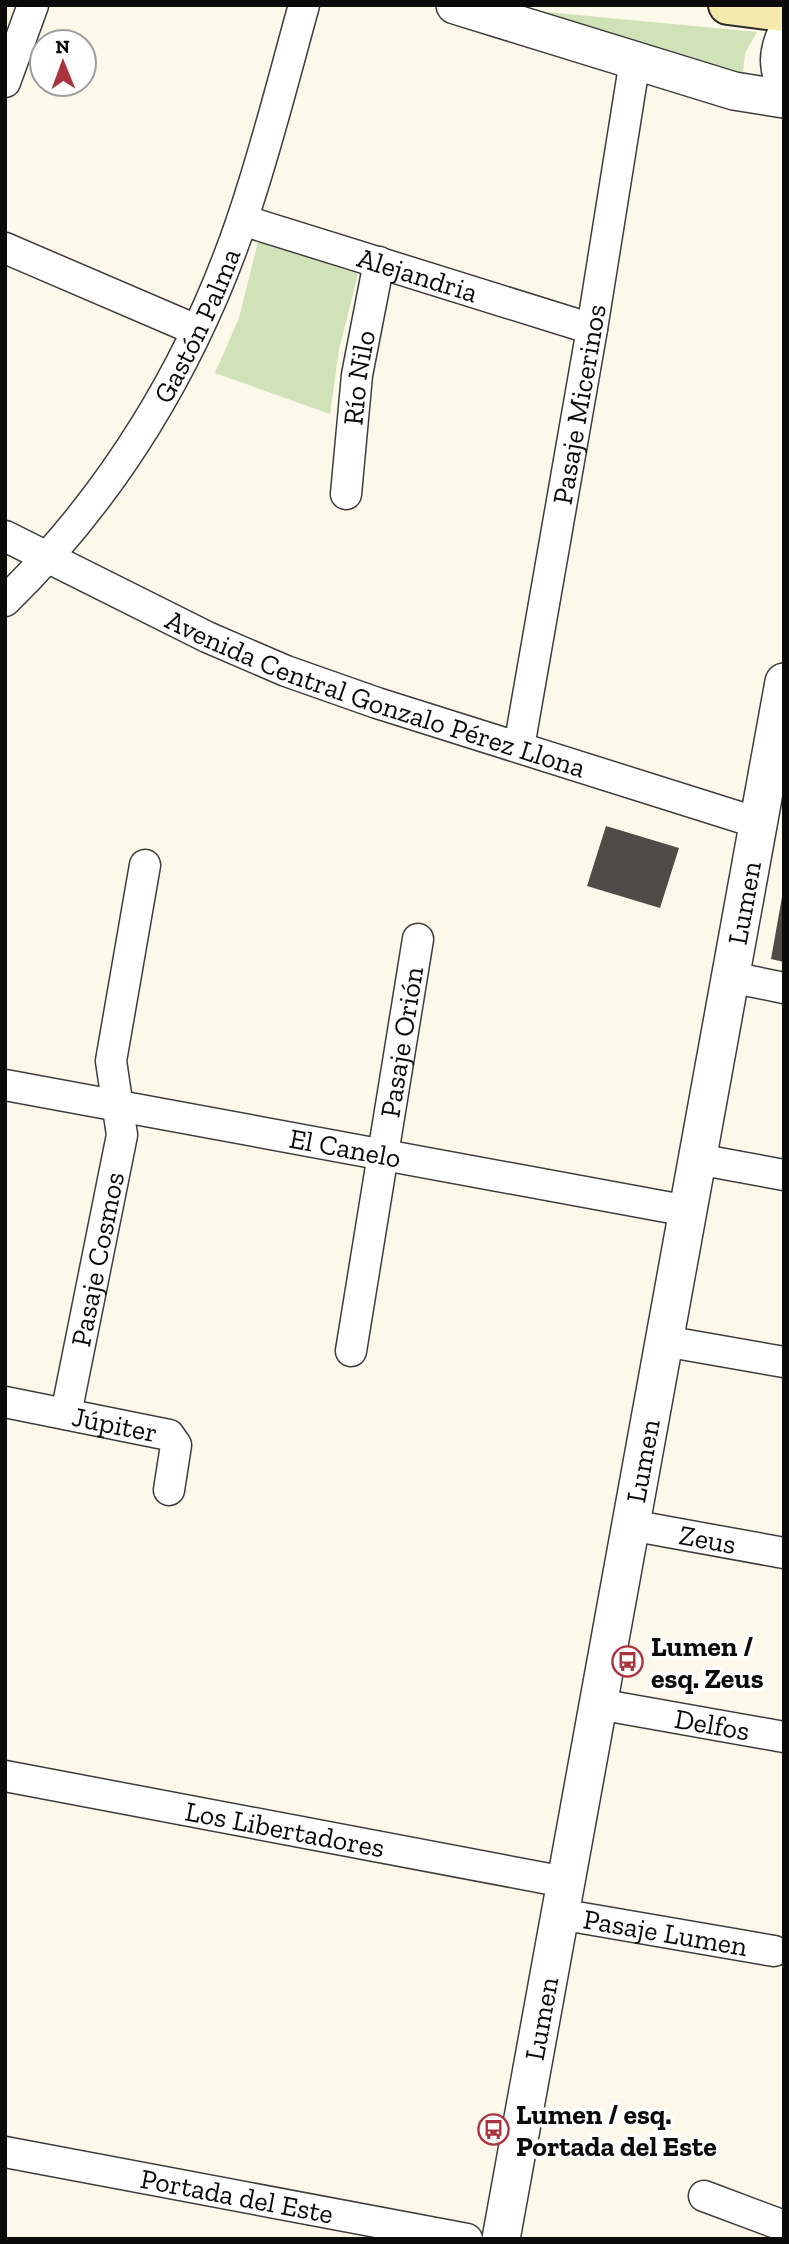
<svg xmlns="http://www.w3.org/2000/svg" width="789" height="2244" font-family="'Zilla Slab',serif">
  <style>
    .green { fill: #d0e2b8 }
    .building { fill: #514b48 }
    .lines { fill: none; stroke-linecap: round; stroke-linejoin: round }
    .minor-casing { stroke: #3d3d3d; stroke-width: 33 }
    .tertiary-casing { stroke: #3d3d3d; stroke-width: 40 }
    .secondary-casing { stroke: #2c2c2c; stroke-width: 42 }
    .minor { stroke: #fff; stroke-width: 30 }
    .tertiary { stroke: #fff; stroke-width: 37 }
    .secondary { stroke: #f5eaac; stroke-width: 38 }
    .labels { text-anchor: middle; stroke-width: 7; stroke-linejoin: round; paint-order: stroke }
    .street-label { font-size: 28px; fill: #0a0a0a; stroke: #fff }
    .poi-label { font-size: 28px; font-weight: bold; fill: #0a0a0a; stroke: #fff; text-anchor: start }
  </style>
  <rect width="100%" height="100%" fill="#fcf8ea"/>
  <!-- green -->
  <path class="green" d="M536 11 757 32 745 53 743 73Z
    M258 242 358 274 339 350 330 414 215 373 239 318Z"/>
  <!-- building -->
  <path class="building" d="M606 826 679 848 660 908 587 886Z
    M782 897H784V962L771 959Z"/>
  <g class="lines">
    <defs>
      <g id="minor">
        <path d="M5 82 33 5"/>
        <path id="s1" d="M242 220 592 329"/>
        <path d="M5 248 196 330"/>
        <path id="s2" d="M346 494 357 375 379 262"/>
        <path id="s3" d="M5 536 207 637 286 671 377 703 758 823"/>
        <path id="s4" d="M5 601C114 495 193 364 242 220 266 150 284 77 304 5"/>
        <path id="s5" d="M519 747 592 329 635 60"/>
        <path d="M730 977 784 988"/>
        <path id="s6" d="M5 1085 688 1211"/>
        <path d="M697 1159 784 1175"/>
        <path d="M664 1341 784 1362"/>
        <path id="s7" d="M351 1351 418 939"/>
        <path id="s8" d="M5 1402 169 1435 176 1445 169 1490"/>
        <path id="s9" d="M66 1414 122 1135 111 1061 145 865"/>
        <path id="s10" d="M630 1525 784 1553"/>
        <path id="s11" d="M598 1704 784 1737"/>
        <path id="s12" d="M5 1776 565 1882"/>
        <path id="s13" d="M559 1914 774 1951"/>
        <path id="s14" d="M5 2152 467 2239"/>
        <path d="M704 2196 784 2226"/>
      </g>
      <g id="tertiary">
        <path d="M455 5 734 91 784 99"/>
        <path d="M784 39C778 55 778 66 784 82"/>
        <path id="s15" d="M501 2239 784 682"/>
      </g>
      <path id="secondary" d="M728 5 784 12"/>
    </defs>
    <!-- minor casing -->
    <use href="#minor" class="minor-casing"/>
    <!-- tertiary casing -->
    <use href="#tertiary" class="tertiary-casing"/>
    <!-- secondary casing -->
    <use href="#secondary" class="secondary-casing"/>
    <!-- minor -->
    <use href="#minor" class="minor"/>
    <!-- tertiary -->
    <use href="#tertiary" class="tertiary"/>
    <!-- secondary -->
    <use href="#secondary" class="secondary"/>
  </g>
  <!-- icons -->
  <defs>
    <symbol id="bus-ring" viewBox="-11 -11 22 22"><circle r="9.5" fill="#fff" stroke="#a9343e" stroke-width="1.5"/><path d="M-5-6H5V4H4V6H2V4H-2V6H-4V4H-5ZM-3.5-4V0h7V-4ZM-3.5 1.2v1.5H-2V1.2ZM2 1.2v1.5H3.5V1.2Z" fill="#a9343e"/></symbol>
  </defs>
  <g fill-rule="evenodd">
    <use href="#bus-ring" x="610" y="1644" width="35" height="35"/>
    <use href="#bus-ring" x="476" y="2112" width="35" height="35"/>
  </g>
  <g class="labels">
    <!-- street labels -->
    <g class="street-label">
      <text dy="10" stroke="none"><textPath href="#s1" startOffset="184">Alejandria</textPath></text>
      <text dy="10" stroke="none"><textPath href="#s4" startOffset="338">Gastón Palma</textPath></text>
      <text dy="10" stroke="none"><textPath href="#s2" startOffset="117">Río Nilo</textPath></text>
      <text dy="10" stroke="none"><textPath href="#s5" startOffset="348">Pasaje Micerinos</textPath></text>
      <text dy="10" stroke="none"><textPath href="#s3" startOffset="404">Avenida Central Gonzalo Pérez Llona</textPath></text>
      <text dy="10" stroke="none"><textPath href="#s15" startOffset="1358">Lumen</textPath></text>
      <text dy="10" stroke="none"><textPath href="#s7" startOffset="313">Pasaje Orión</textPath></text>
      <text dy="10" stroke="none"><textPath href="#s6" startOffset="346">El Canelo</textPath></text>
      <text dy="10" stroke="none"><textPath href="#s9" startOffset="158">Pasaje Cosmos</textPath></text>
      <text dy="10" stroke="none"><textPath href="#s8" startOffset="112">Júpiter</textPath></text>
      <text dy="10" stroke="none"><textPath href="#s15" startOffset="791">Lumen</textPath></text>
      <text dy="10" stroke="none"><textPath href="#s10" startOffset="79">Zeus</textPath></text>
      <text dy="10" stroke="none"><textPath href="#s11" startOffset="116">Delfos</textPath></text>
      <text dy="10" stroke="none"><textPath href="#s12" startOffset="285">Los Libertadores</textPath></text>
      <text dy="10" stroke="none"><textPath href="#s13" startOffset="108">Pasaje Lumen</textPath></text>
      <text dy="10" stroke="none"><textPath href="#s15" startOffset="224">Lumen</textPath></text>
      <text dy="10" stroke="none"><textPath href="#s14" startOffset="236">Portada del Este</textPath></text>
    </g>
    <!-- poi labels -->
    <g class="poi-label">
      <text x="651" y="1656">Lumen /<tspan x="651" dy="32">esq. Zeus</tspan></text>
      <text x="516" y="2124">Lumen / esq.<tspan x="516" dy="32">Portada del Este</tspan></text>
    </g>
  </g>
  <!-- border -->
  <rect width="789" height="2244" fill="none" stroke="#0a0a0a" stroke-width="14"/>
  <!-- north arrow -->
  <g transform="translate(63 63) rotate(359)"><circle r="33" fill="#ffffff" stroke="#9d9d9d" stroke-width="2"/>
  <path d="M0-5L12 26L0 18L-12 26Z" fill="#a9343e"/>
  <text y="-10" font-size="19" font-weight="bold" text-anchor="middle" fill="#0a0a0a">N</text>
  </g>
</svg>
